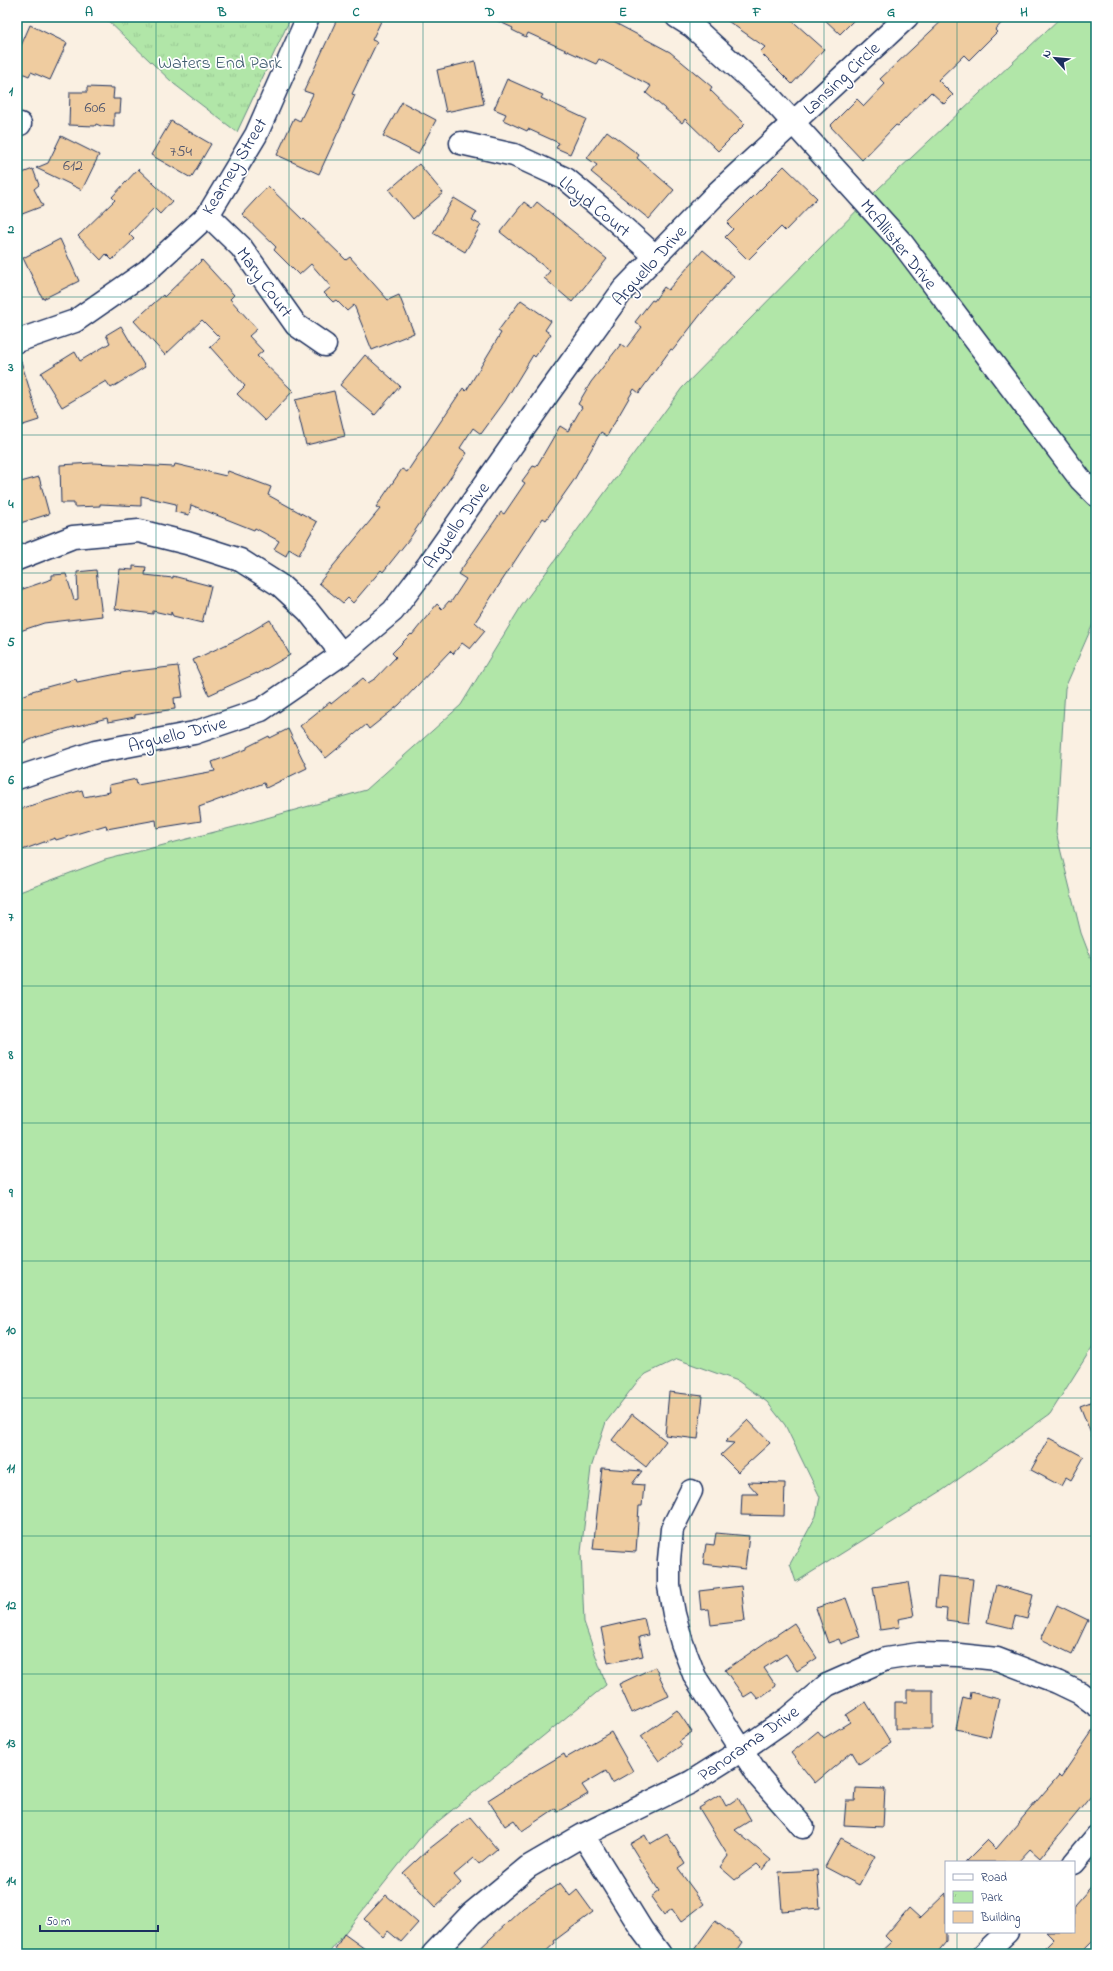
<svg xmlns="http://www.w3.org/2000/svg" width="1113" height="1971" font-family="'Indie Flower',sans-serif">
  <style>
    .grass { fill: #b1e6a8; stroke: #668a83 }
    .park { fill: url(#park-tufts); stroke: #668a83 }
    .building { fill: #efcca0; stroke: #1b2f5e }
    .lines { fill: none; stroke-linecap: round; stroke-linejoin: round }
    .minor-casing { stroke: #1b2f5e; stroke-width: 25 }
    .minor { stroke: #fff; stroke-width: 22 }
    .grid { fill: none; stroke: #0f766e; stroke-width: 1; stroke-opacity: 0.55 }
    .labels { text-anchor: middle; stroke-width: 3.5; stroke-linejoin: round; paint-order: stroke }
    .number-label { font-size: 16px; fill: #50566e }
    .park-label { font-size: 18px; fill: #405d70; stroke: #fff }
    .street-label { font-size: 18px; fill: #1b2f5e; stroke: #fff }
    .neatline { fill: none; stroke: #0f766e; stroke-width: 1.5 }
    .grid-label { font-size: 13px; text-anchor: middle; font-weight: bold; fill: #0f766e }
  </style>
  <defs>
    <pattern id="park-tufts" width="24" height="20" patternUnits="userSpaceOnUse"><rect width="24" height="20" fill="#b1e6a8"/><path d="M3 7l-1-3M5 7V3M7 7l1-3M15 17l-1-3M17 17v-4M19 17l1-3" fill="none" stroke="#98c693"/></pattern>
  </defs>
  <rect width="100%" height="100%" fill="#faf0e2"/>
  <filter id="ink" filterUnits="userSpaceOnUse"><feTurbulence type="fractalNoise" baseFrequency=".025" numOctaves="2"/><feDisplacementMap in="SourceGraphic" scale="8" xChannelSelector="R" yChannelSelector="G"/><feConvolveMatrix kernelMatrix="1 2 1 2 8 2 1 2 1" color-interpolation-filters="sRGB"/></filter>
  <g filter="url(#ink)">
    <!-- grass -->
    <path class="grass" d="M1061 17H1096V617L1065 688 1056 832 1081 933 1096 972V1341L1050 1414 943 1490 796 1582 790 1564 816 1516 820 1497 785 1425 767 1402 738 1381 677 1359 646 1374 637 1382 606 1422 591 1468 581 1552 584 1622 606 1685 425 1832 328 1954H17V893L105 860 238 826 366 790 461 705 522 605 682 388 879 188Z"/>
    <!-- park -->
    <path class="park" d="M104 17H291L237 132 174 84Z"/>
    <!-- building -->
    <path class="building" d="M338 17H383L372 40 377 42 352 94 355 95 319 174 277 155 294 118 300 121 313 94 304 91Z
      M489 17H604L670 52 712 87 710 90 745 124 718 151 685 119 682 123 646 93 651 86 599 59 596 64 528 33 526 37 512 30 513 28Z
      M722 17H788L824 49 792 84 760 52 765 47Z
      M822 17H857L840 34Z
      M946 17H1007L995 30 997 32 969 60 964 55 938 80 953 95 944 104 931 92 898 126 896 125 862 160 830 126 857 99 864 106 885 84 880 79Z
      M30 25 67 43 50 80 31 72 29 76 17 71V55Z
      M475 61 484 104 446 112 437 70Z
      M507 79 543 95 541 98 586 119 570 154 556 148 559 143 528 129 527 131 503 120 506 114 494 109Z
      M87 87 114 88 113 99H121L120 113H114V127L101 126 96 124 95 126 69 125 70 92H87Z
      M402 102 436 120 418 154 383 136Z
      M171 121 211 144 191 178 151 155Z
      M607 131 639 155 637 158 674 190 649 219 591 172 597 165 587 158Z
      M61 136 99 155 82 190 36 168 48 163Z
      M419 164 443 193 413 219 389 190Z
      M784 166 817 198 785 231 781 227 748 260 725 237 733 229 727 223Z
      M33 169 39 185 34 189 43 206 17 216V175Z
      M138 169 172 201 160 214 154 208 129 234 134 239 112 260 106 254 101 260 78 236 115 200 112 197Z
      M268 186 303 220 304 219 346 260 350 257 388 300 399 295 414 333 372 350 354 305 347 311 336 300 333 302 324 293 331 287 311 264 299 275 274 250 276 247 242 214Z
      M454 198 477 212 472 220 481 225 465 252 433 233Z
      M524 202 532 208 537 202 607 259 572 302 544 278 550 271 500 232Z
      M60 239 79 281 43 299 23 258Z
      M703 250 734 276 701 314 673 350 671 349 639 393 634 389 607 436 601 432 574 480 546 520 543 518 475 622 485 631 470 649 462 643 453 654 450 651 399 705 369 729 366 725 326 758 300 726 330 702 331 704 363 678 368 683 376 678 396 657 392 653 411 634 412 635 437 604 442 609 449 601 451 602 466 579 458 574 501 512 504 514 525 483 522 481 533 466 536 467 560 426 568 431 582 407 578 404 591 382 621 344 626 348 642 327 635 322 652 300 654 301 664 287 668 290Z
      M202 260 234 295 230 299 257 329 249 336 263 351 257 356 293 391 265 421 237 394 245 386 210 347 220 338 202 320 165 355 134 321 163 295 164 297Z
      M521 300 551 321 545 330 551 334 535 357 533 355 505 401 481 434 473 428 460 448 467 453 410 538 383 572 381 570 353 603 348 598 343 603 319 583 380 509 376 507 402 469 407 472 463 388 466 391 501 333 498 331Z
      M121 326 145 367 111 388 106 381 62 407 41 373 75 352 80 361 110 343 106 335Z
      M365 355 400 386 375 415 340 385Z
      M20 358 39 420 17 427V359Z
      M334 391 345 436 306 445 295 400Z
      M93 463 174 467 175 464 226 476 228 471 271 487 268 495 317 522 299 555 289 549 286 556 274 549 279 541 255 528 254 530 191 505 189 515 175 512 176 504 141 496V506L100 504V506L74 507V503H61L60 465Z
      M39 477 49 514 17 524V483Z
      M133 566 146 567 145 575 173 578V576L211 586 202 623 173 616 171 612V615L153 611V614L115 609 120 569 133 570Z
      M96 570 102 616 44 623 17 632V591L52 579V575L66 574 74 600 78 599 77 572Z
      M270 620 290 655 257 674V673L209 695 193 660 238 639Z
      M178 666 183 697 174 698 175 709 135 715V717L108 722 107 718 40 736 17 745V698L32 692V691L76 679 77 682 127 672Z
      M288 729 307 768 266 788 264 783 199 807 201 821 157 828 156 820 107 829 106 825 56 840 55 838 17 852V810L82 790 84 797 110 792 109 785 136 779 137 785 215 771 212 762 247 749V747L269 736 270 738Z
      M669 1392 703 1396 698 1439 665 1435Z
      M1096 1400V1444H1095L1080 1406Z
      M632 1414 666 1441 646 1467 612 1440Z
      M748 1420 770 1443 738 1472 721 1455 734 1443 725 1442Z
      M1049 1438 1084 1457 1071 1480 1066 1477 1061 1486 1031 1470Z
      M602 1468 642 1471 632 1484 644 1485 642 1506H639L636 1552 593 1549Z
      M747 1482 785 1483 784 1516 741 1515 742 1494H758Z
      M716 1533 749 1536 745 1569 703 1564 706 1544 714 1545Z
      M938 1576 973 1579 968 1623 946 1620 947 1609 935 1608Z
      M908 1582 914 1616 898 1619 900 1627 880 1630 873 1587Z
      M996 1585 1033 1595 1027 1619 1015 1616 1012 1628 987 1622Z
      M741 1586 745 1621 711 1625 709 1609 701 1610 699 1591Z
      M846 1598 860 1637 841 1644 839 1639 828 1643 816 1608Z
      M1057 1605 1088 1620 1072 1654 1041 1639Z
      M644 1618 648 1635 639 1637 643 1656 608 1663 601 1628Z
      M794 1623 817 1658 797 1671 786 1654 764 1668 776 1686 758 1699 752 1692 744 1697 725 1670Z
      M655 1667 669 1696 632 1713 619 1684Z
      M907 1690H933V1729H895V1702H907Z
      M971 1692 999 1699 990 1737 956 1729 963 1697 970 1699Z
      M866 1702 891 1743 859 1764 852 1752 815 1783 791 1753 818 1731 824 1738 850 1722 846 1715Z
      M677 1710 692 1732 679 1741 682 1745 659 1761 641 1736Z
      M1096 1726V1790L1040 1858 1030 1849 1018 1862H965L987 1840 996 1849 1059 1775 1061 1777Z
      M611 1732 633 1771 612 1783 606 1771 582 1785 588 1794 557 1812 556 1808 522 1831 514 1820 505 1826 488 1800 516 1782 564 1754 566 1758Z
      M856 1788 885 1789 883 1827 844 1825 846 1801H855Z
      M720 1795 726 1806 738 1798 751 1820 735 1830 771 1860 763 1870 757 1864 735 1880 720 1867 728 1856 699 1808Z
      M470 1817 497 1849 479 1864 474 1858 454 1875 461 1883 435 1907 403 1873 429 1849Z
      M667 1834 685 1864 678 1869 704 1904 681 1922 672 1909 664 1915 651 1897 659 1891 630 1844 645 1835 650 1844Z
      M841 1838 875 1856 859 1885 825 1867Z
      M817 1870 820 1908 782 1911 779 1872Z
      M1096 1881V1938L1080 1954H1038L1053 1939 1046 1932H1074V1906Z
      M560 1883 570 1896 577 1890 593 1912 554 1941 555 1943 543 1954H474L523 1908Z
      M946 1893V1942L936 1954H878L891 1942 885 1936 909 1908 920 1918Z
      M386 1895 418 1923 401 1942 388 1931 383 1937 364 1919Z
      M715 1921 743 1942 735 1954H691Z
      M344 1934 372 1954H344L335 1949Z"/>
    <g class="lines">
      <defs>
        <path id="minor" d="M677 17 693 27 770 97 902 243 1081 480 1096 495
          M17 125 20 124
          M461 143 514 155 566 179 606 212 655 256
          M208 215 241 247 296 325 325 345
          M17 341 75 321 147 271 208 215 256 135 308 17
          M17 559 73 537 139 531 187 543 240 560 281 586 308 611 342 654
          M17 778 95 752 194 733 261 710 342 654 393 611 429 564 548 394 623 290 718 192 907 17
          M691 1491 672 1529 669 1560V1586L674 1614 682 1643 695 1677 760 1778 803 1827
          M583 1835 642 1930 660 1954
          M1074 1863 1096 1837
          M433 1954 471 1914 528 1867 583 1835 691 1782 742 1750 788 1718 827 1685 886 1659 919 1654 959 1655 997 1659 1057 1682 1080 1693 1096 1705
          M984 1954 1007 1932"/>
      </defs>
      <!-- minor casing -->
      <use href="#minor" class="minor-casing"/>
      <!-- minor -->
      <use href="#minor" class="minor"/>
    </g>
  </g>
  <!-- grid -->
  <path class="grid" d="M156 17V1954M289 17V1954M423 17V1954M556 17V1954M690 17V1954M824 17V1954M957 17V1862M17 160H1096M17 297H1096M17 435H1096M17 573H1096M17 710H1096M17 848H1096M17 986H1096M17 1123H1096M17 1261H1096M17 1398H1096M17 1536H1096M17 1674H1096M17 1811H1096M957 1932V1954"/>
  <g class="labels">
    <!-- number labels -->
    <g class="number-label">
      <text x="95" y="112">606</text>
      <text x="181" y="156">754</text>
      <text x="73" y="170">612</text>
    </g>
    <!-- park labels -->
    <g class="park-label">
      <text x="220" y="68">Waters End Park</text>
    </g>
    <!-- street labels -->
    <g class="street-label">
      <text transform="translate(841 78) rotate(-43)" y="6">Lansing Circle</text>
      <text transform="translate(234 166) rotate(-59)" y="6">Kearney Street</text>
      <text transform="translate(595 206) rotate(39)" y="6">Lloyd Court</text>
      <text transform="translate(899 244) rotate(51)" y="6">McAllister Drive</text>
      <text transform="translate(649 265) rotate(-48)" y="6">Arguello Drive</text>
      <text transform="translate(265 282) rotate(54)" y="6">Mary Court</text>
      <text transform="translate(456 525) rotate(-55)" y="6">Arguello Drive</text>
      <text transform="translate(177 734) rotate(-14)" y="6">Arguello Drive</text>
      <text transform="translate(748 1743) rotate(-35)" y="6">Panorama Drive</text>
    </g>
  </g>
  <!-- margin -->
  <rect width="1113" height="1971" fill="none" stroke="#fff" stroke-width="44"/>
  <!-- legend -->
  <rect x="945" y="1861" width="130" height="72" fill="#ffffff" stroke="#a4acbf"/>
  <rect x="953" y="1874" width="20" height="6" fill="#ffffff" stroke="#a4acbf"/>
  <text x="981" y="1881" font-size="12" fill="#1b2f5e">Road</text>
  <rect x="953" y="1891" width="20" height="12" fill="url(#park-tufts)" stroke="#a4acbf"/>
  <text x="981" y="1901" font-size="12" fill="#1b2f5e">Park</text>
  <rect x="953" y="1911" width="20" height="12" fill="#efcca0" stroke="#a4acbf"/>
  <text x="981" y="1921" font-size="12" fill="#1b2f5e">Building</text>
  <!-- north arrow -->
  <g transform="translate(1055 58) rotate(297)" stroke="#ffffff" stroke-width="3" paint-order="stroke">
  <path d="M0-3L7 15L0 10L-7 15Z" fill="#1b2f5e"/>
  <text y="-6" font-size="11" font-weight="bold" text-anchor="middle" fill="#1b2f5e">N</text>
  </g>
  <!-- scale -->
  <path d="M40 1925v6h118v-6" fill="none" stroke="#1b2f5e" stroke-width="2"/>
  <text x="46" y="1925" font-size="12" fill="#1b2f5e" stroke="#ffffff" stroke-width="3" paint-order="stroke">50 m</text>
  <rect x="22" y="22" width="1069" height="1927" class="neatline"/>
  <g class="grid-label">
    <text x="89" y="16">A</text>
    <text x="222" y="16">B</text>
    <text x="356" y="16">C</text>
    <text x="490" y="16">D</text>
    <text x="623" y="16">E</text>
    <text x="757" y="16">F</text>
    <text x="891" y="16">G</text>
    <text x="1024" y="16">H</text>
    <text x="11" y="95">1</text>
    <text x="11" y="233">2</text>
    <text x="11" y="371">3</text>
    <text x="11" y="508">4</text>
    <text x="11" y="646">5</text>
    <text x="11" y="784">6</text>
    <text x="11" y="921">7</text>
    <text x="11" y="1059">8</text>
    <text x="11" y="1197">9</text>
    <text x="11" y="1334">10</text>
    <text x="11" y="1472">11</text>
    <text x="11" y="1609">12</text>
    <text x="11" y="1747">13</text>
    <text x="11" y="1885">14</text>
  </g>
</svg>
